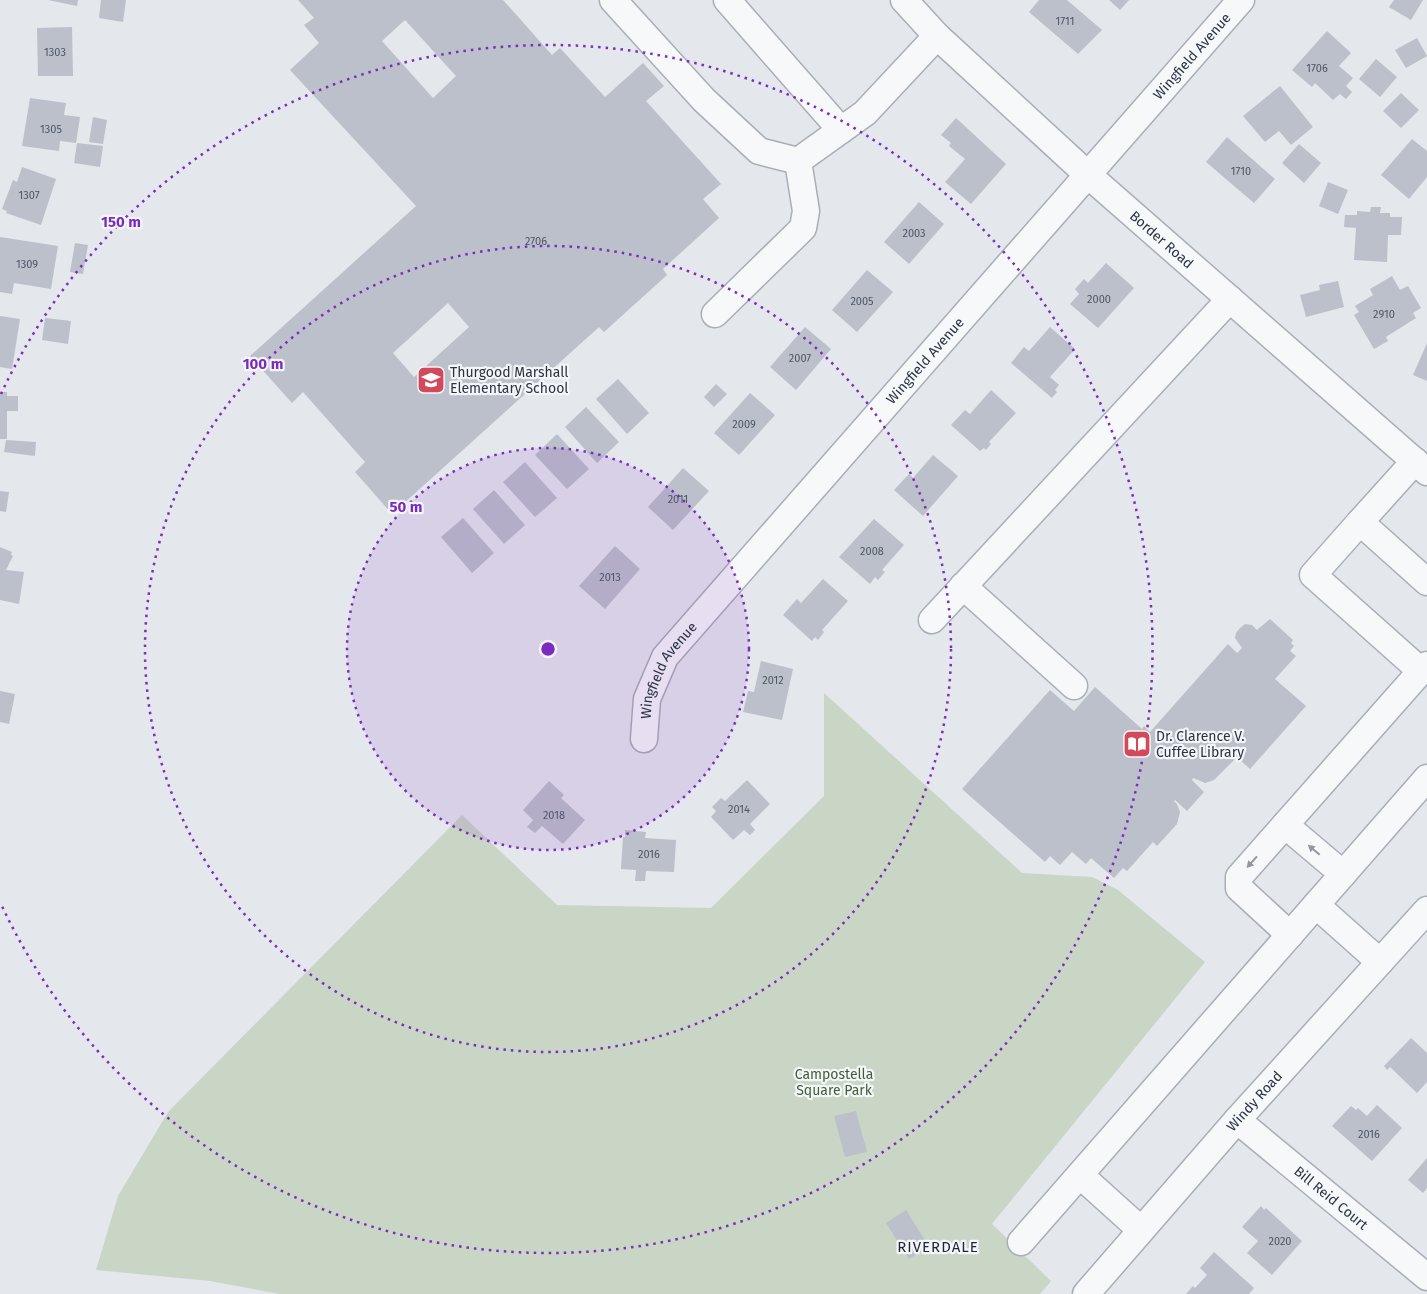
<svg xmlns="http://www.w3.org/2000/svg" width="1427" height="1294" font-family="'Fira Sans',sans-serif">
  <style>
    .green { fill: #c9d6c5 }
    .building { fill: #bbc0ca; fill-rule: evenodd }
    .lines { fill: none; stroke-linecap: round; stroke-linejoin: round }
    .minor-casing { stroke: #a9aeb7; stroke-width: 29 }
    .minor { stroke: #f7f8fa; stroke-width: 26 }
    .oneway { fill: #9196a0 }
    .ring { fill: none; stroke: #7b2cbf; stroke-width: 2.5; stroke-dasharray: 2.5 5 }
    .labels { text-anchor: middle; stroke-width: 4.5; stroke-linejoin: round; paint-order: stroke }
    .number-label { font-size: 11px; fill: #4f5766 }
    .street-label { font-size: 14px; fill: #2b3445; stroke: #f4f6f9 }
    .poi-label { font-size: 14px; fill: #2b3445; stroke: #f4f6f9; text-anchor: start }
    .park-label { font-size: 14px; fill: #3f6138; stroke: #f4f6f9 }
    .neighbourhood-label { font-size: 15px; letter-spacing: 1px; fill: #1d2536; stroke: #f4f6f9 }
    .centre { fill: #7b2cbf; stroke: #f4f6f9; stroke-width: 2.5 }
    .ring-label { font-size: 15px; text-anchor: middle; font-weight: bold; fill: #7b2cbf; stroke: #f4f6f9; stroke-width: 4.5; stroke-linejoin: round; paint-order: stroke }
  </style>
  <rect width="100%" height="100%" fill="#e4e7ec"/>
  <!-- green -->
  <path class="green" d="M824 693 1022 873 1092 877 1118 890 1205 962 992 1224 1051 1281 1040 1294H280L210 1281 96 1270 118 1196 168 1112 462 815 557 905 711 908 824 796Z"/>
  <!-- building -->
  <path class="building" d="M48 0H78L77 6Z
    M101 0H126L123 22 99 18Z
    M298 0H503L552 55 560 48 605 97 643 63 664 86 646 101 721 184 703 199 719 218 663 269 667 275 604 332 599 327 392 514 355 472 365 462 303 392 292 403 250 356 416 206 290 70 319 43 304 25 314 18ZM405 20 456 76 433 98 382 41ZM448 303 469 327 414 377 393 353Z
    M1039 0H1067L1102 30 1078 54 1029 12Z
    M1109 0H1129L1120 10Z
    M1394 0H1423L1411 20 1389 7Z
    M72 27 73 76H38L37 28Z
    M1327 31 1351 53 1339 66 1353 78 1346 86 1352 92 1346 99 1340 94 1333 100 1315 83 1312 87 1292 70Z
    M1417 38 1427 56 1406 68 1395 50Z
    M1376 59 1397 77 1380 97 1359 79Z
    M1280 86 1313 127 1291 145 1279 131 1265 142 1243 116Z
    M1401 93 1419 110 1401 128 1383 111Z
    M30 98 66 103 64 115 80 117 76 143 60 141 59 151 22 146Z
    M93 117 107 120 103 144 89 142Z
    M956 118 1006 164 971 204 945 182 965 159 949 146 951 143 941 135Z
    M1227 137 1275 179 1254 203 1206 162Z
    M1412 139 1427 151V177L1409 199 1381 175Z
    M77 143 103 146 100 167 74 163Z
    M1299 144 1321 163 1304 183 1282 163Z
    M22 167 56 179 41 225 6 213 7 211 2 209 13 180 17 182Z
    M1328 182 1348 190 1338 214 1319 206Z
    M919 202 944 224 909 264 884 242Z
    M1371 207H1381L1380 213H1390V217H1402L1401 235H1388L1387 262 1354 260 1356 228 1344 227 1345 215H1357V211L1370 212Z
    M0 237 58 246 51 289 14 283 12 294 0 292Z
    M75 243 88 245 83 274 70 272Z
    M1106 263 1134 288 1098 328 1070 304 1079 294 1075 289 1084 279 1088 283Z
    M867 270 893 292 857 332 832 310Z
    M1392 276 1400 290 1408 286 1421 308 1413 313 1416 318 1386 337 1388 341 1374 349 1354 315 1359 312 1355 306 1373 295 1370 289Z
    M1338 281 1344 307 1306 317 1300 295 1320 290 1319 285Z
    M0 316 20 319 12 369 0 367Z
    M45 318 71 321 68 344 42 340Z
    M805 327 831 349 796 390 770 367Z
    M1050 327 1075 349 1050 377 1059 385 1055 390 1057 392 1052 398 1011 363 1024 347 1029 351Z
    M1427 343V381L1413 375Z
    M618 379 649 413 627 434 596 399Z
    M716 384 727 394 714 407 704 397Z
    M991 390 1016 413 989 442 991 444 986 450 984 448 980 451 951 425 965 410 970 414Z
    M0 392H7V396H18V411H7V439H0Z
    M750 393 775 415 739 455 714 433Z
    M586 407 619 442 597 463 565 427Z
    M557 434 589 469 567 489 535 455Z
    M6 440 36 442 35 456 4 452Z
    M933 455 958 476 923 516 894 490 909 474 913 478Z
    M525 462 557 498 535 517 503 482Z
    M683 468 709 491 673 530 648 507Z
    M494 490 525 525 504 544 473 509Z
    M0 491 9 492 6 512 0 511Z
    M463 518 494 553 472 573 441 537Z
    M874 519 904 545 882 570 885 572 878 580 875 577 870 584 839 557Z
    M615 546 640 569 605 609 579 586Z
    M0 547 12 552 11 555 13 556 6 570 24 572 19 604 0 600Z
    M823 579 848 601 822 630 824 632 818 640 815 637 812 641 783 615 797 599 801 603Z
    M1270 619 1293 640 1291 643 1294 646 1290 651 1296 656 1275 679 1306 706 1250 769 1237 757 1214 780 1205 783 1193 778 1192 780 1204 792 1187 811 1175 800 1174 801 1177 804 1180 812 1177 824 1157 846 1153 842 1127 871 1123 868 1114 878 1091 858 1086 864 1072 852 1060 865 1050 856 1045 862 962 789 1050 690 1074 711 1095 687 1142 729 1144 726 1150 732 1228 644 1237 653 1242 648 1235 638 1236 633 1240 628 1245 624 1252 625 1257 630Z
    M761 661 793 669 782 720 743 712 748 691 754 692Z
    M0 691 15 694 9 724 0 722Z
    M747 780 770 804 750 824 755 830 750 835 744 830 733 840 711 817 716 811 712 807 721 798 725 801Z
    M549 781 564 795 561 798 585 820 563 844 542 826 535 833 527 827 533 820 523 810Z
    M625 830 646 832 645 838 676 840 674 872 646 871 645 881H635L636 870 621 869 623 837H625Z
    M1411 1038 1427 1053V1082L1417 1093 1390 1067 1387 1070 1384 1066Z
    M1377 1105 1402 1128 1372 1161 1332 1126 1351 1106 1356 1110 1358 1108 1367 1116Z
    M856 1111 867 1152 845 1157 834 1116Z
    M1427 1158V1188L1423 1193 1408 1180Z
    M1261 1206 1264 1210 1266 1208 1302 1241 1272 1275 1247 1253 1258 1241 1242 1227Z
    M906 1210 929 1247 909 1259 886 1223Z
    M1214 1252 1254 1288 1249 1294H1186L1193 1286 1195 1288 1207 1275 1200 1268Z"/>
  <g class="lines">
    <defs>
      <g id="minor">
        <path d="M613 0 704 100 759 151 798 161 865 113 937 36"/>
        <path d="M727 0 841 130"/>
        <path id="s1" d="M904 0 937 36 1087 174 1427 472"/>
        <path d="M715 314 803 228 806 211 798 161"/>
        <path d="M1360 522 1415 461"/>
        <path d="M1427 582 1360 522 1313 575 1421 671 1427 665"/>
        <path d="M963 586 1074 686"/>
        <path d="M932 620 1230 299"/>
        <path id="s2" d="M644 739 647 699 665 657 1241 0"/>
        <path d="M1285 825 1343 874"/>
        <path d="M1316 905 1380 962"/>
        <path d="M1290 935 1239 888V877L1421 671"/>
        <path id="s3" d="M1237 1120 1427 1277"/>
        <path d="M1080 1175 1141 1230"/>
        <path d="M1021 1242 1427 778"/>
        <path id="s4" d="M1086 1294 1237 1120 1427 910"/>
      </g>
    </defs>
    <!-- minor casing -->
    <use href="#minor" class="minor-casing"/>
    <!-- minor -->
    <use href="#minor" class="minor"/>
  </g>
  <!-- one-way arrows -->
  <defs><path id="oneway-solid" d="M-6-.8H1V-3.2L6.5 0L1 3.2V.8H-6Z" transform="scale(1.25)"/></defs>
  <g class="oneway">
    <use href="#oneway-solid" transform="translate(1314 850) rotate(-140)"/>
    <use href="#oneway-solid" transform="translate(1252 862) rotate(132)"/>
  </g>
  <!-- distance rings -->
  <circle cx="548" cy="649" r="201" fill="#7b2cbf" fill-opacity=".12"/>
  <g class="ring">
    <circle cx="548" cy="649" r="201"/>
    <circle cx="548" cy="649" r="403"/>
    <path d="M1 394A604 604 0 1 1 1 904"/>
  </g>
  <!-- icons -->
  <defs>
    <symbol id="school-square" viewBox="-11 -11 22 22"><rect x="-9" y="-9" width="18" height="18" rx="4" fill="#d1495b" stroke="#f4f6f9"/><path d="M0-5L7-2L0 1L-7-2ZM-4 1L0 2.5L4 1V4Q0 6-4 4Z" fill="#fff"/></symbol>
    <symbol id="library-square" viewBox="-11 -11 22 22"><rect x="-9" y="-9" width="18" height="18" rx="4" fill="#d1495b" stroke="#f4f6f9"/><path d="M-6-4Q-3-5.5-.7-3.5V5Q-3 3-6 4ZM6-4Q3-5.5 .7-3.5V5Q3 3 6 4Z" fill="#fff"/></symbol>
  </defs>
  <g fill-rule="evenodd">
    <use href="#school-square" x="415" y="364" width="32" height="32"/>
    <use href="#library-square" x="1121" y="728" width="32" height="32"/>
  </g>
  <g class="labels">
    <!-- number labels -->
    <g class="number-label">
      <text x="1065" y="25">1711</text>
      <text x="55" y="56">1303</text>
      <text x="1317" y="72">1706</text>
      <text x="51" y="133">1305</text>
      <text x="1241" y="175">1710</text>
      <text x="29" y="199">1307</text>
      <text x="914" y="237">2003</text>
      <text x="536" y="245">2706</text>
      <text x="27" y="268">1309</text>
      <text x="1099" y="303">2000</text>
      <text x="862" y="305">2005</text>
      <text x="1384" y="318">2910</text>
      <text x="800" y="362">2007</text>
      <text x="744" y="428">2009</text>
      <text x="678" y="503">2011</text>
      <text x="872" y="555">2008</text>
      <text x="610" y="581">2013</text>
      <text x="773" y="684">2012</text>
      <text x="739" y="813">2014</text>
      <text x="554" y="819">2018</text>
      <text x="649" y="858">2016</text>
      <text x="1369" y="1138">2016</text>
      <text x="1280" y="1245">2020</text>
    </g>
    <!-- street labels -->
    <g class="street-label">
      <text dy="5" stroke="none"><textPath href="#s2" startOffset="885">Wingfield Avenue</textPath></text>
      <text dy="5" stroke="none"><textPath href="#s1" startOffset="352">Border Road</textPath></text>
      <text dy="5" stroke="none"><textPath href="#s2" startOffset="480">Wingfield Avenue</textPath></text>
      <text dy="5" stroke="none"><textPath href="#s2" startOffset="75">Wingfield Avenue</textPath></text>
      <text dy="5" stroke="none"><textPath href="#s4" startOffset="256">Windy Road</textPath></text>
      <text dy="5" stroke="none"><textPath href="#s3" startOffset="122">Bill Reid Court</textPath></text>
    </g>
    <!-- poi labels -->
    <g class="poi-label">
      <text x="450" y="377">Thurgood Marshall<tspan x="450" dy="16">Elementary School</tspan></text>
      <text x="1156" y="741">Dr. Clarence V.<tspan x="1156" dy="16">Cuffee Library</tspan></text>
    </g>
    <!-- park labels -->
    <g class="park-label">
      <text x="834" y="1079">Campostella<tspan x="834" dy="16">Square Park</tspan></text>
    </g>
    <!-- neighbourhood labels -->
    <g class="neighbourhood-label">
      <text x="938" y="1252">RIVERDALE</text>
    </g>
  </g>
  <circle cx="548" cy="649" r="8" class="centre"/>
  <g class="ring-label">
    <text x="121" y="227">150 m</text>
    <text x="263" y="369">100 m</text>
    <text x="406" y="512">50 m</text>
  </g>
</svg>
